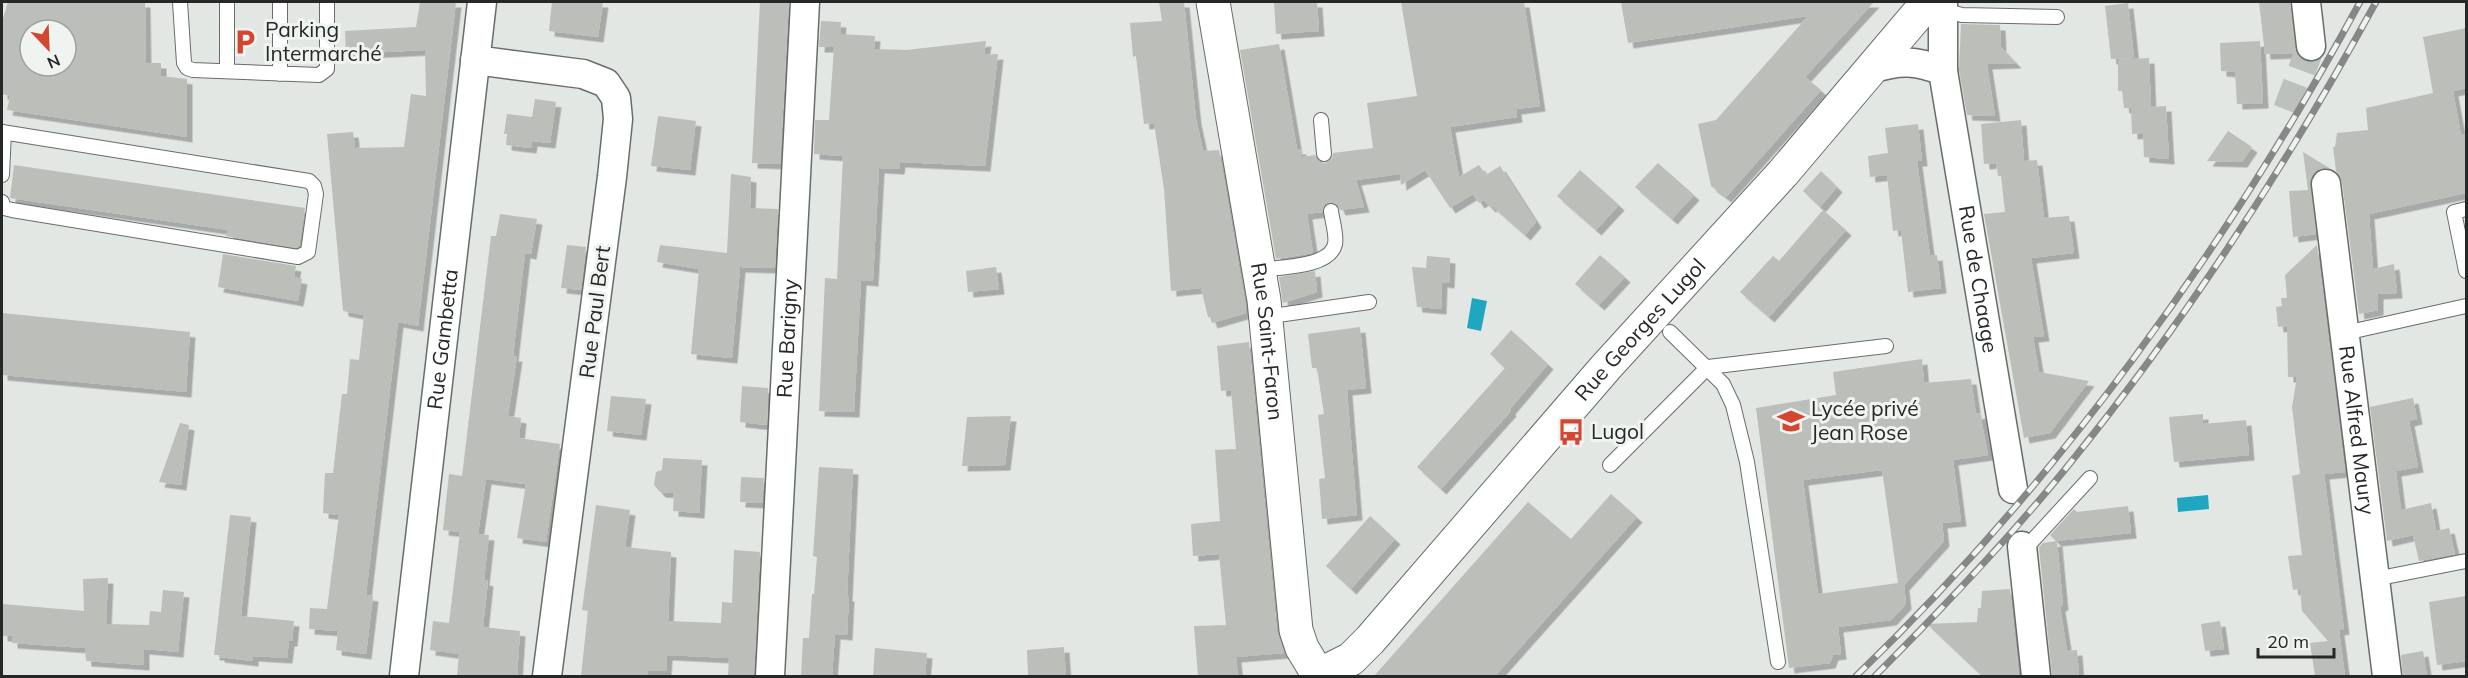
<svg xmlns="http://www.w3.org/2000/svg" width="2468" height="678" font-family="Mulish,sans-serif">
  <style>
    .water { fill: #1fa7c1 }
    .building { fill: #bbbeb9; fill-rule: evenodd; filter: url(#shadow) }
    .lines { fill: none; stroke-linecap: round; stroke-linejoin: round }
    .street-tunnel { stroke: #bcc1be; stroke-width: 28; stroke-dasharray: 28 14; stroke-linecap: butt }
    .lane-casing { stroke: #686d6b; stroke-width: 16 }
    .street-casing { stroke: #686d6b; stroke-width: 31 }
    .secondary-casing { stroke: #686d6b; stroke-width: 35 }
    .lane { stroke: #fff; stroke-width: 14 }
    .street { stroke: #fff; stroke-width: 28 }
    .secondary { stroke: #fff; stroke-width: 33 }
    .rail-casing { stroke: #858886; stroke-width: 7 }
    .rail { stroke: #eff4f1; stroke-width: 4.5; stroke-dasharray: 14; stroke-linecap: butt }
    .labels { text-anchor: middle; stroke-width: 6; stroke-linejoin: round; paint-order: stroke }
    .poi-label { font-size: 21px; fill: #262827; stroke: #eff4f1; text-anchor: start }
    .street-label { font-size: 21px; fill: #262827; stroke: #eff4f1 }
  </style>
  <defs>
    <filter id="shadow"><feDropShadow dx="5.5" dy="5.5" stdDeviation="0" flood-color="#0004"/></filter>
  </defs>
  <rect width="100%" height="100%" fill="#e2e7e4"/>
  <!-- water -->
  <path class="water" d="M1472 298 1487 301 1481 331 1467 328Z
    M2208 495 2209 509 2178 512 2177 498Z"/>
  <!-- building -->
  <path class="building" d="M8 2H145L146 63H161V76L187 79V137L7 110 10 96 2 94V22ZM30 30H66V66H30Z
    M420 2H456L418 326 398 322 366 595 373 596 366 654 336 650 338 631 309 629 310 608 327 609 339 515 323 513 325 473H333L342 394H347L350 359 359 360 364 315 343 311 327 134 353 132 355 148 404 147 411 94 426 96 425 50 346 54 345 31 416 27Z
    M552 2H603L598 37 549 31Z
    M760 2H789L780 164 752 163Z
    M1159 2H1184L1196 119 1203 151 1219 150 1245 302 1246 313 1212 323 1210 317H1208L1201 288 1171 291 1164 189 1154 123 1144 124 1136 56 1133 57 1130 23 1162 21Z
    M1274 2H1317L1319 31 1276 34Z
    M1401 2H1524L1540 106 1516 109 1517 117 1450 127 1459 177 1479 165 1486 175 1500 166 1536 222 1525 235 1492 206 1490 207 1484 200 1479 203 1473 194 1450 208 1425 170 1401 185 1400 174 1356 180 1364 207 1340 210 1338 205 1330 202 1325 204 1322 212 1307 214 1313 253 1276 259 1240 50 1279 44 1297 149H1301L1302 157 1315 155 1320 162 1325 163 1332 158 1333 153 1373 148 1367 103 1417 96Z
    M1621 2H1874L1805 77 1821 90 1726 197 1711 186 1698 124 1716 120 1808 16 1628 43Z
    M2259 2H2290L2297 53 2265 54Z
    M2128 3 2134 58 2111 59 2105 6Z
    M821 21 841 22 840 34 875 36 874 49 906 50 986 41 984 55 998 54 985 166 900 162 899 169 879 168 873 281 861 280 854 412 819 411 825 278 837 279 843 156 814 154 815 120H829L834 47H819Z
    M1961 24 2000 25 2001 47 2016 63 1987 64 1995 116 1967 115 1959 70Z
    M2466 28V88L2453 91 2461 135 2466 134V193L2369 214 2373 269 2394 264 2397 293 2378 294V310L2359 314 2342 182 2336 171 2333 147H2335L2337 133 2368 130 2366 108 2433 93 2423 37Z
    M2260 41 2263 103 2237 104 2235 72 2221 71 2220 43Z
    M2149 58 2151 107 2166 106 2169 159 2144 157 2143 133 2132 134 2131 108H2124L2122 91H2118V60Z
    M535 99 556 102 550 143 532 141 531 148 506 145 507 134H504L507 114 532 117Z
    M658 116 696 121 690 170 651 166Z
    M2021 120 2024 161 2037 160 2044 218 2069 216 2074 253 2031 258 2044 336 2033 337 2039 372 2089 381 2050 433 2024 438 1984 214 2005 212 2001 176H1998L1996 163 1984 164 1981 124Z
    M1918 124 1922 161H1917L1930 256 1937 255 1941 288 1908 292 1901 230 1893 231 1887 175 1870 177 1868 156 1888 153 1885 128Z
    M2228 131 2252 147 2242 162 2207 161Z
    M2303 152 2331 169 2323 168 2317 171 2311 178 2316 234 2293 237 2289 191 2308 190Z
    M1658 163 1694 195 1672 219 1635 187Z
    M14 165 305 208 299 246 297 248 226 236 228 230 10 198Z
    M1580 170 1619 205 1596 230 1557 196Z
    M1821 171 1837 187 1820 207 1803 191Z
    M731 174 751 177 750 208 778 209 775 268 740 267 732 358 691 354 699 269 657 262 660 245 727 253Z
    M1823 210 1846 230 1769 317 1740 292 1773 256 1779 261Z
    M500 214 537 219 531 254 525 253 513 356H517L508 416 521 418 519 438 560 444 546 542 517 538 526 484 486 479 478 534 489 535 484 580 488 581 483 627 520 631 517 676H457L459 654 430 650 433 621 449 623 460 532 443 530 449 474 462 476 491 236H496Z
    M567 245 586 247 581 290 561 288Z
    M2317 245 2345 472 2324 474 2344 629 2339 630 2345 676H2315L2310 643 2328 641 2302 611 2300 589 2293 590 2288 556 2302 555 2292 476 2300 474 2292 407 2297 377H2288L2287 326 2278 327 2276 307 2282 306 2281 298H2287L2285 275Z
    M223 254 296 266 294 277 302 279 298 301 218 287Z
    M1600 255 1625 277 1599 305 1575 284Z
    M1427 256 1450 258 1449 283 1442 282 1441 309 1417 307 1412 267 1426 268Z
    M996 267 999 289 968 292 966 271Z
    M1315 271 1317 292 1283 303 1279 277Z
    M2 313 190 332 186 392 2 375Z
    M1360 327 1366 388 1347 390 1357 515 1322 519 1319 479 1325 478 1318 415 1324 414 1317 368H1312L1308 334Z
    M1511 330 1548 364 1510 409 1511 411 1441 489 1417 467 1505 368 1490 354Z
    M1249 342 1277 632 1284 653 1236 657 1238 676H1198L1194 626 1226 625 1219 554 1193 556 1191 524 1220 521 1215 450 1236 449 1231 390 1221 391 1217 346Z
    M1922 359 1924 383 1971 379 1976 414 1980 413 1988 455 1953 460 1961 521 1942 523 1944 541 1904 585 1906 604 1891 620 1838 627 1841 654 1833 655 1830 663 1789 668 1756 408 1836 395 1833 372ZM1882 470 1898 583 1818 594 1803 480Z
    M742 386 768 388 767 425 740 422Z
    M611 396 646 399 641 435 607 431Z
    M2413 398 2417 419 2409 421 2418 467 2396 471 2401 510 2431 503 2436 531 2449 528 2455 554 2419 561 2413 535 2387 541 2370 407Z
    M2203 414V424L2246 420 2249 455 2174 462 2169 417Z
    M1011 416 1005 465 962 466 967 417Z
    M180 423 189 425 181 485 159 482Z
    M663 458 702 460 699 513 673 511 674 493 660 492 654 485 656 472 662 470Z
    M819 467 853 469 847 596H849L847 635 835 634 832 676H801L803 638H809L812 594H814L817 557 813 556Z
    M741 477 764 478 762 503 740 502Z
    M1611 494 1637 517 1495 676H1374L1528 502 1571 539Z
    M596 505 630 510 625 547 671 552 668 621 721 623 722 602 732 603 734 550 760 552 754 676H728L729 658 667 655 666 671H648L647 676H581L588 611 582 610Z
    M2128 506 2131 533 2056 541 2050 535 2074 509 2077 512Z
    M230 515 251 517 241 616 294 621 292 641H289L287 658 253 656V661L219 657V655H214Z
    M1370 516 1395 539 1351 589 1326 566Z
    M2057 541 2063 605 2060 606 2067 651 2077 650 2079 676H2052L2039 547 2043 543Z
    M108 578 106 624 149 625 150 611 161 612 163 590 184 592 178 652 144 649V665L86 661 85 648 12 643V636H2V604L84 611 83 579Z
    M2010 589 2019 676H1982L1927 624 1977 622 1978 608H1981L1982 591Z
    M2466 596V661L2437 665 2429 602Z
    M2220 621 2224 649 2205 651 2201 624Z
    M1064 647 1066 676H1028L1027 650Z
    M875 648 927 653 925 676H873Z
    M2423 651 2427 676H2403L2401 655Z"/>
  <g class="lines">
    <!-- street-tunnel -->
    <path class="street-tunnel" d="M2287 110 2311 46"/>
    <defs>
      <path id="lane" d="M180 2 184 63 187 68 193 70 319 75 327 69V2
        M1943 10 1962 15 2057 17
        M227 71V2
        M280 74V2
        M1321 120 1324 154
        M2 132 309 181 314 186 316 194 308 252 298 257 12 210 4 208 2 202
        M2 175 4 132
        M2466 209 2454 212 2466 271
        M1259 270C1278 267 1330 268 1335 244 1337 235 1332 220 1331 211
        M1265 317 1369 302
        M1670 332 1723 384 1733 405 1747 462 1778 662
        M2345 333 2466 306
        M1610 465 1708 367 1886 346
        M2022 552 2090 478
        M2375 579 2466 561"/>
      <g id="street">
        <path id="s1" d="M1943 2V71L2013 489"/>
        <path d="M2306 2 2311 46"/>
        <path d="M475 60 583 74 606 83 616 98 618 119 612 177 547 676"/>
        <path d="M1871 69C1900 60 1915 60 1943 71"/>
        <path id="s2" d="M2326 184 2387 676"/>
        <path d="M2022 546 2036 676"/>
        <path id="s3" d="M404 676 482 2"/>
        <path id="s4" d="M770 676 805 2"/>
      </g>
      <g id="secondary">
        <path id="s5" d="M1213 2 1264 300 1296 630 1302 648 1319 676"/>
        <path id="s6" d="M1319 675 1351 659 1370 640 1606 367 1783 173 1928 2"/>
      </g>
    </defs>
    <!-- lane casing -->
    <use href="#lane" class="lane-casing"/>
    <!-- street casing -->
    <use href="#street" class="street-casing"/>
    <!-- secondary casing -->
    <use href="#secondary" class="secondary-casing"/>
    <!-- lane -->
    <use href="#lane" class="lane"/>
    <!-- street -->
    <use href="#street" class="street"/>
    <!-- secondary -->
    <use href="#secondary" class="secondary"/>
    <defs>
      <path id="rail" d="M1856 676C2055 485 2229 245 2360 2
        M1875 676C1943 608 2010 538 2071 462 2187 319 2288 163 2376 2"/>
    </defs>
    <!-- rail casing -->
    <use href="#rail" class="rail-casing"/>
    <!-- rail -->
    <use href="#rail" class="rail"/>
  </g>
  <!-- icons -->
  <defs>
    <symbol id="parking-bare" viewBox="-9 -9 18 18"><path d="M-3.5-5.5H1a3.5 3.5 0 0 1 0 7H-1V5.5H-3.5ZM-1-3.4V-.6H.8a1.4 1.4 0 0 0 0-2.8Z" fill="#d24632" stroke="#eff4f1" stroke-width="2.5" paint-order="stroke"/></symbol>
    <symbol id="school-bare" viewBox="-9 -9 18 18"><path d="M0-5L7-2L0 1L-7-2ZM-4 1L0 2.5L4 1V4Q0 6-4 4Z" fill="#d24632" stroke="#eff4f1" stroke-width="2.5" paint-order="stroke"/></symbol>
    <symbol id="bus-bare" viewBox="-9 -9 18 18"><path d="M-5-6H5V4H4V6H2V4H-2V6H-4V4H-5ZM-3.5-4V0h7V-4ZM-3.5 1.2v1.5H-2V1.2ZM2 1.2v1.5H3.5V1.2Z" fill="#d24632" stroke="#eff4f1" stroke-width="2.5" paint-order="stroke"/></symbol>
  </defs>
  <g fill-rule="evenodd">
    <use href="#parking-bare" x="226" y="23" width="38" height="38"/>
    <use href="#school-bare" x="1772" y="402" width="38" height="38"/>
    <use href="#bus-bare" x="1552" y="413" width="38" height="38"/>
  </g>
  <g class="labels">
    <!-- poi labels -->
    <g class="poi-label">
      <text x="265" y="37">Parking<tspan x="265" dy="24">Intermarché</tspan></text>
      <text x="1811" y="416">Lycée privé<tspan x="1811" dy="24">Jean Rose</tspan></text>
      <text x="1591" y="439">Lugol</text>
    </g>
    <!-- street labels -->
    <g class="street-label">
      <text dy="7" stroke="none"><textPath href="#s1" startOffset="280">Rue de Chaage</textPath></text>
      <text transform="translate(595 312) rotate(-83)" y="7">Rue Paul Bert</text>
      <text dy="7" stroke="none"><textPath href="#s6" startOffset="474">Rue Georges Lugol</textPath></text>
      <text dy="7" stroke="none"><textPath href="#s3" startOffset="339">Rue Gambetta</textPath></text>
      <text dy="7" stroke="none"><textPath href="#s4" startOffset="338">Rue Barigny</textPath></text>
      <text dy="7" stroke="none"><textPath href="#s5" startOffset="344">Rue Saint-Faron</textPath></text>
      <text dy="7" stroke="none"><textPath href="#s2" startOffset="248">Rue Alfred Maury</textPath></text>
    </g>
  </g>
  <!-- border -->
  <rect width="2468" height="678" fill="none" stroke="#262827" stroke-width="6"/>
  <!-- north arrow -->
  <g transform="translate(48 48) rotate(157)"><circle r="28" fill="#eff4f1" stroke="#9fa2a0" stroke-width="1.5"/>
  <path d="M0-4.5L10 22L0 15L-10 22Z" fill="#d24632"/>
  <text y="-9" font-size="16" font-weight="bold" text-anchor="middle" fill="#262827">N</text>
  </g>
  <!-- scale -->
  <path d="M2258 648v9h76v-9" fill="none" stroke="#262827" stroke-width="3"/>
  <text x="2267" y="648" font-size="18" fill="#262827" stroke="#eff4f1" stroke-width="4.5" paint-order="stroke">20 m</text>
</svg>
